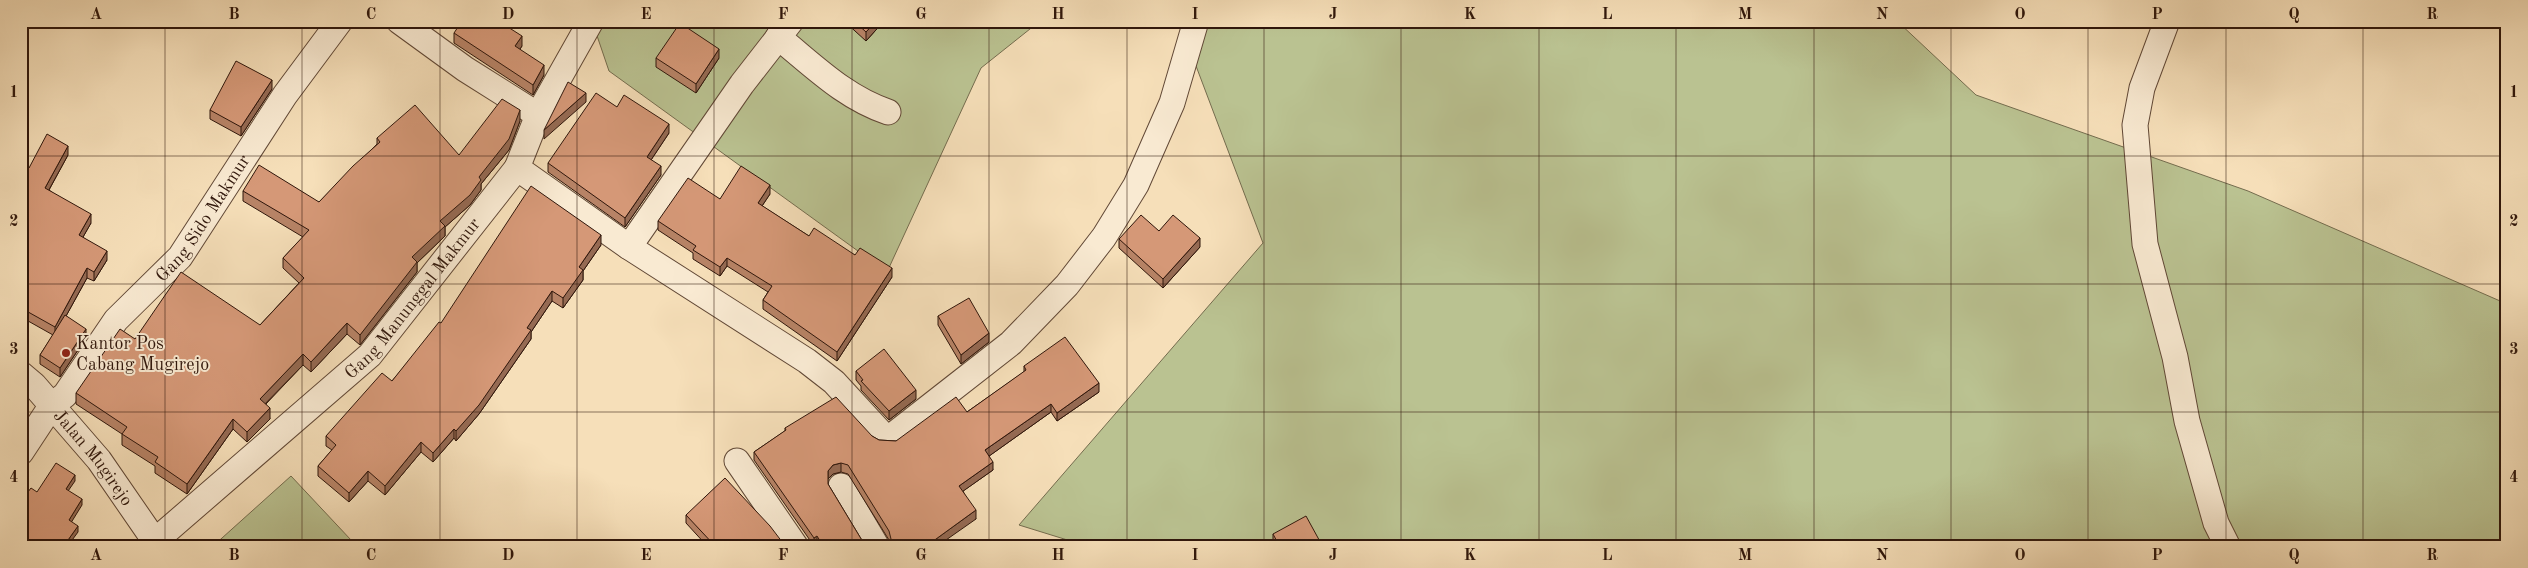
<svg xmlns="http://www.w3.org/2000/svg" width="2528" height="568" font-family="'Old Standard TT',serif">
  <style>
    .green { fill: #bac291; stroke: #746c4e }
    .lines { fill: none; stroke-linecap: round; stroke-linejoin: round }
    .minor-casing { stroke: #614836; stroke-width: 27 }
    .minor { stroke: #f9ead2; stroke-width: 25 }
    .wall { fill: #b78366; stroke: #2f160b }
    .shaded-wall { fill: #956a53; stroke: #2f160b }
    .building { fill: #d59877; stroke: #2f160b }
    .grid { fill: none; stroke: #2f160b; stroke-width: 1; stroke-opacity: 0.55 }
    .poi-dot { fill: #8f2418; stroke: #f9ead2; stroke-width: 2 }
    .labels { text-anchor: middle; stroke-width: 4; stroke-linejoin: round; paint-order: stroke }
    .street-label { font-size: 18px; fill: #2f160b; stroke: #f9ead2 }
    .poi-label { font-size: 18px; fill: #2f160b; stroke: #f9ead2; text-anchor: start }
    .neatline { fill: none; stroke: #2f160b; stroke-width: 2 }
    .grid-label { font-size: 16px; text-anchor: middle; font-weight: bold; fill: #2f160b }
  </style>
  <rect width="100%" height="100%" fill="#f6dfb9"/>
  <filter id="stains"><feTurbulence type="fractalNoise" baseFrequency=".004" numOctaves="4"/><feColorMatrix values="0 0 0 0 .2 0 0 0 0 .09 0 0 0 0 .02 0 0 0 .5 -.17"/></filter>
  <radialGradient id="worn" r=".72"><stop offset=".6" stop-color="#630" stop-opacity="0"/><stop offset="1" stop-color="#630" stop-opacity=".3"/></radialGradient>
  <!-- green -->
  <path class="green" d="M592 21H1040L981 68 887 272 609 71Z
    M1179 21H1897L1976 95 2248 191 2507 304V547H1090L1019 525 1263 243Z
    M291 476 351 540 343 547H212Z"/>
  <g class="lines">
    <defs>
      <g id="minor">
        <path d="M399 21 465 69 538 115"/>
        <path d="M2167 21 2142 88 2135 125 2145 244 2175 357 2187 421 2216 523 2228 547"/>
        <path d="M778 37C814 66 844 97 888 112"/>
        <path d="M517 168 538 115 591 21"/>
        <path d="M629 247 742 84 791 21"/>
        <path id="s1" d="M21 374 34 385 99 460 159 547"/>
        <path id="s2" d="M21 452 52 405 65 395 116 320 180 257 285 95 340 21"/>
        <path d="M737 461 796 547"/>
        <path d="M841 486 877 547"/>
        <path id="s3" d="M148 547 370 355 517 168 629 247 807 361 834 382 882 434 892 436 1011 343 1067 285 1104 237 1136 185 1172 103 1196 21"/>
      </g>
    </defs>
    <!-- minor casing -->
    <use href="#minor" class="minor-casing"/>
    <!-- minor -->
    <use href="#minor" class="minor"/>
  </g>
  <!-- wall -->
  <path class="wall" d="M507 21 504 25 522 46 520 49 544 75 533 95 454 43V33Z
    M844 21H884L866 41Z
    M1031 21H1041L1038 26Z
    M656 58H719L696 93 656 67Z
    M272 89 241 136 210 119V110Z
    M617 107 669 133 651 160 661 175 625 227 548 172V163Z
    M520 121 509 150 481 184V190L470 205 445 227V236L417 263V272L360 345 347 334 311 372 303 365 266 404 270 419 247 442 233 429 187 494 155 473V466L122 445V434L76 404V393L135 339 260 325 299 283 283 268V258L303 237 243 201V191L319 202 377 144V138L459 155Z
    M68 155 49 190 91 223 83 237 107 260 94 281 87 278 66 316 86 338 60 377 40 364V355L53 335 21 317V163L29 168Z
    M770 194 762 206 809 236 855 255 892 277 837 361 763 309V300L768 292 727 266 720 276 693 259V253L658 230V221L720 199Z
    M1159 231 1200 247 1163 288 1119 248V239Z
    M601 245 583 271V280L563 308 552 301 531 332V339L479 414 456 441 454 438 433 462 421 452 385 495 368 481 349 502 318 476V466L332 450 326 446V436L392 381 441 323Z
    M938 316 989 342 961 364 938 325Z
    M1024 366 1099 392 1057 421 1051 412 989 456 993 470 963 491 976 519 890 542 889 540 848 474 841 472 833 474 828 479V484L866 547H819L817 544 814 546 754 460V452L785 431V428L872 436 879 440 896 441 967 412 1024 372Z
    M856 371 916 399 889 420 861 390V386L856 380Z
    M686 515 786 547H708L686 523Z
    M1273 534 1323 547H1275L1273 543Z"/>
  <!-- shaded-wall -->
  <path class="shaded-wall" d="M500 21H507L500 32Z
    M876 21H884L866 41V32Z
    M522 36V46L515 56V46Z
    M719 49V58L696 93V84Z
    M544 65V75L533 95V85Z
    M272 80V89L241 136V127Z
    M586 93V102L544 139V130Z
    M520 110V121L509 150 481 184V190L470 205 445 227V236L417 263V272L360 345V335L412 257 440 221 479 177Z
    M669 124V133L647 166V157Z
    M68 146V155L45 197V188Z
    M661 166V175L625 227V218Z
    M770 185V194L758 212V203Z
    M91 214V223L79 244V235Z
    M601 235V245L583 271V280L563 308V298L579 267Z
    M1200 238V247L1163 288V279Z
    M107 251V260L94 281V272Z
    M727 258V266L720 276V267Z
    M87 268V278L55 336V327Z
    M892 268V277L837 361V352Z
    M552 291V301L531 332V339L479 414 456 441V431Z
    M347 323V334L311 372V362Z
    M86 329V338L60 377V368Z
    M989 333V342L961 364V355Z
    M303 354V365L260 409V399Z
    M1099 383V392L1057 421V413Z
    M916 390V399L889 420V411Z
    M1051 404V412L985 459V450Z
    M270 408V419L247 442V432Z
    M26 410V419L21 426V417Z
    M233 419V429L187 494V484Z
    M454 429V438L433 462V453Z
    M421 442V452L385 495V486Z
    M993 462V470L959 494V486Z
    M841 463V472L833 474 828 479V471L833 465Z
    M368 471V481L349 502V493Z
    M75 475V481L66 494V489Z
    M82 499V505L69 526V520Z
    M976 510V519L936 547H925Z
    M78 526V532L67 547H63Z
    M817 536V544L814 546V538Z"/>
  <!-- building -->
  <path class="building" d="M462 21H500V22L522 36 515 46 544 65 533 85 454 33Z
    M854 21H876L866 32Z
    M680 23 719 49 696 84 656 58Z
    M236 61 272 80 241 127 210 110Z
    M568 82 586 93 544 130Z
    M596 93 617 107 624 95 669 124 647 157 661 166 625 218 548 163Z
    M502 99 520 110 509 139 479 177 481 180 470 195 440 221 445 226 412 257 417 262 360 335 347 323 311 362 303 354 260 399 270 408 247 432 233 419 187 484 155 462 158 457 122 434 127 427 76 393 120 329 135 339 181 272 260 325 304 278 283 258 309 230 243 191 259 165 319 202 353 166 380 142 377 138 415 105 459 155Z
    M47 134 68 146 45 188 91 214 79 235 107 251 94 272 87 268 55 327 21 308V163L29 168Z
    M741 166 770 185 758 203 809 236 814 228 855 255 860 248 892 268 837 352 763 300 772 286 727 258 720 267 693 250 696 246 658 221 688 178 720 199Z
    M531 186 601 235 579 267 583 270 563 298 552 291 527 328 531 330 515 353 479 405 456 431 454 429 433 453 421 442 385 486 368 471 349 493 318 466 336 445 326 436 382 373 392 381 439 322 441 323Z
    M1141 215 1159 231 1173 215 1200 238 1163 279 1119 239Z
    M969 298 989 333 961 355 938 316Z
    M65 315 86 329 60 368 40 355Z
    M1065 337 1099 383 1057 413 1051 404 985 450 993 462 959 486 976 510 925 547H888L891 539 889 531 848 465 841 463 833 465 828 471V484L866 547H824L817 536 814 538 754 452 786 430 785 428 836 397 872 436 879 440 896 441 956 397 967 412 1026 370 1024 366Z
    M884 349 916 390 889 411 861 381 863 380 856 371Z
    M21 407 26 410 21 417Z
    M56 463 75 475 66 489 82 499 69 520 78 526 63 547H21V501L31 488 37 492Z
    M725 478 770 526 786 547H716L686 515Z
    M1306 516 1323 547H1280L1273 534Z"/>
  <!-- grid -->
  <path class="grid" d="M165 21V547M302 21V547M440 21V547M577 21V547M714 21V547M852 21V547M989 21V547M1127 21V547M1264 21V547M1401 21V547M1539 21V547M1676 21V547M1814 21V547M1951 21V547M2088 21V547M2226 21V547M2363 21V547M21 156H2507M21 284H2507M21 412H2507"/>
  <!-- markers -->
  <circle class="poi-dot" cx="66" cy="353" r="5"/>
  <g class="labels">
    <!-- street labels -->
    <g class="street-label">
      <text dy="6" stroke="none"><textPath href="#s2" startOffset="298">Gang Sido Makmur</textPath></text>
      <text dy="6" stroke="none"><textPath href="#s3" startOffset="364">Gang Manunggal Makmur</textPath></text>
      <text dy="6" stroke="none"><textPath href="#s1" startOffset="111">Jalan Mugirejo</textPath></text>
    </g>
    <!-- poi labels -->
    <g class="poi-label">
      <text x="76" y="349">Kantor Pos<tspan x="76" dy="21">Cabang Mugirejo</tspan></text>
    </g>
  </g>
  <!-- margin -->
  <rect width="2528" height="568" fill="none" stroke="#f6dfb9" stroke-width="55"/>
  <rect x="28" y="28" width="2472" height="512" class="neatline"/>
  <g class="grid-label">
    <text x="96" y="19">A</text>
    <text x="234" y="19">B</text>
    <text x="371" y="19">C</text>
    <text x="508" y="19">D</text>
    <text x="646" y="19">E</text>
    <text x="783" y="19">F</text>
    <text x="921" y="19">G</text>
    <text x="1058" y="19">H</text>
    <text x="1195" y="19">I</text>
    <text x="1333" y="19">J</text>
    <text x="1470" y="19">K</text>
    <text x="1607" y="19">L</text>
    <text x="1745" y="19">M</text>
    <text x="1882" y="19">N</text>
    <text x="2020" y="19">O</text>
    <text x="2157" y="19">P</text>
    <text x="2294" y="19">Q</text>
    <text x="2432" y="19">R</text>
    <text x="14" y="97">1</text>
    <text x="2514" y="97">1</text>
    <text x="14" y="226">2</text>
    <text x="2514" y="226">2</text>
    <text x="14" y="354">3</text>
    <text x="2514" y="354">3</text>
    <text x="14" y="482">4</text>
    <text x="2514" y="482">4</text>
    <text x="96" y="560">A</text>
    <text x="234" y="560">B</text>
    <text x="371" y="560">C</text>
    <text x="508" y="560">D</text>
    <text x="646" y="560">E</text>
    <text x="783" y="560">F</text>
    <text x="921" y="560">G</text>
    <text x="1058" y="560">H</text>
    <text x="1195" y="560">I</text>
    <text x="1333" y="560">J</text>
    <text x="1470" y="560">K</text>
    <text x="1607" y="560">L</text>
    <text x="1745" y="560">M</text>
    <text x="1882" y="560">N</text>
    <text x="2020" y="560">O</text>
    <text x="2157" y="560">P</text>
    <text x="2294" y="560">Q</text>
    <text x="2432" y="560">R</text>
  </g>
  <rect width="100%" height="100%" filter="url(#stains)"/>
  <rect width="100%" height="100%" fill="url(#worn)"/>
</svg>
